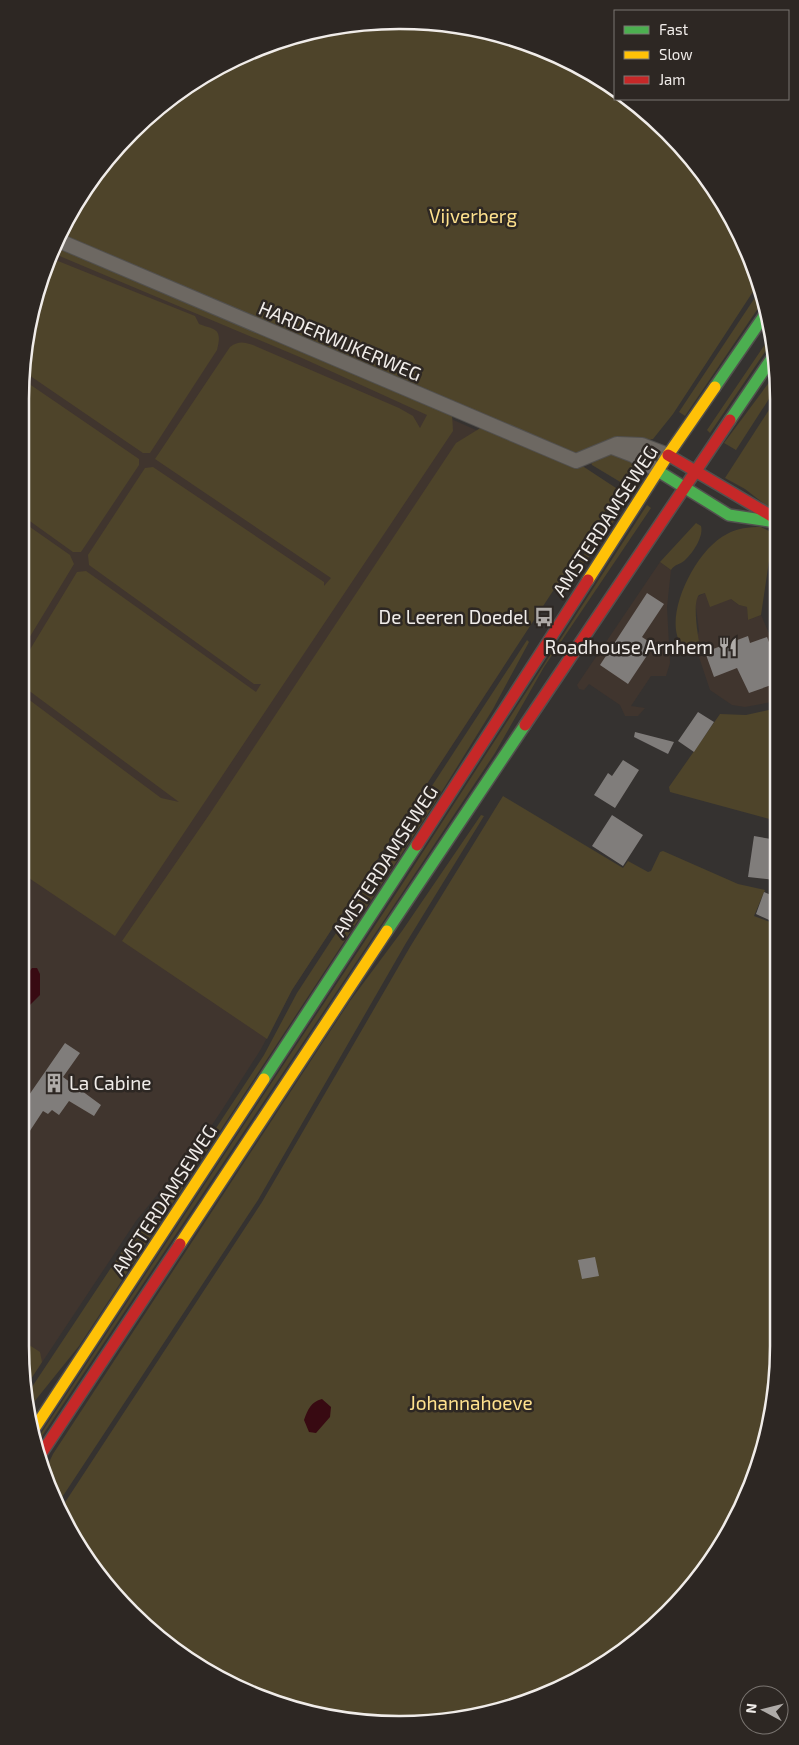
<svg xmlns="http://www.w3.org/2000/svg" width="799" height="1745" font-family="'Exo 2',sans-serif">
  <style>
    .built { fill: #40352e }
    .green { fill: #4e442a }
    .water { fill: #380a12 }
    .building { fill: #807d7b }
    .lines { fill: none; stroke-linecap: round; stroke-linejoin: round }
    .street-casing { stroke: #52504e; stroke-width: 16 }
    .fast-casing { stroke: #52504e; stroke-width: 14 }
    .slow-casing { stroke: #52504e; stroke-width: 14 }
    .jam-casing { stroke: #52504e; stroke-width: 14 }
    .street { stroke: #6d6862; stroke-width: 14 }
    .fast { stroke: #4caf50; stroke-width: 11 }
    .slow { stroke: #ffc107; stroke-width: 11 }
    .jam { stroke: #c62828; stroke-width: 11 }
    .labels { text-anchor: middle; stroke-width: 5; stroke-linejoin: round; paint-order: stroke }
    .park-label { font-size: 19px; fill: #ffe28e; stroke: #2d2723 }
    .street-label { font-size: 19px; fill: #f0ece9; stroke: #2d2723 }
    .poi-label { font-size: 19px; fill: #f0ece9; stroke: #2d2723; text-anchor: end }
    .rim { fill: none; stroke: #f0ece9; stroke-width: 2.5 }
  </style>
  <rect width="100%" height="100%" fill="#353230"/>
  <!-- built -->
  <path class="built" d="M54 244 239 324 583 478 582 537 499 674 292 990 261 1049 220 1113 203 1138 136 1221 27 1385 20 1345V399L27 326 49 255Z
    M660 562 671 570 667 607 670 663 666 676H651L631 706 645 708 638 716H625L620 705 589 684 584 690 579 689 577 685Z
    M705 593 731 599 739 605 747 607 748 620 761 615 777 652V701L745 707 732 705 710 690 697 651 701 649 697 637 699 631 695 600 697 597Z"/>
  <!-- green -->
  <path class="green" d="M399 20 473 27 544 49 615 90V99H631L700 168 750 254 758 284 673 414 653 439 573 454 59 235C67 220 74 203 84 189 140 106 227 51 324 28 348 22 375 22 399 20Z
    M55 244 452 414 453 431 115 936 20 872V693L161 798 179 802 20 684V666L77 572 86 571 256 692 261 684H254L89 565 88 555 145 468 153 467 324 582V586L331 578 155 459 230 347C239 341 243 342 253 345L399 408 413 416 420 428 427 415 302 358 50 252Z
    M48 257 195 316 199 324C214 330 223 327 217 350L150 453H143L23 371 27 326Z
    M760 290 763 301 685 416 679 412Z
    M772 334 773 340 710 433 707 430Z
    M776 373V388L736 450 724 443Z
    M22 379 139 459V465L81 552H73L20 514Z
    M776 399V513L745 489 725 478Z
    M482 427 571 466 584 467 619 490 292 990 267 1039 122 941 209 815 456 443Z
    M610 453 628 459 635 466 622 483 592 465 591 462Z
    M625 492 631 495 597 547 564 588 562 587Z
    M647 505 651 508 544 667 495 753 36 1445V1441L401 886Z
    M20 520 70 555 74 564 20 653Z
    M696 523 701 526C704 537 692 554 684 561 679 565 675 564 671 570L660 562Z
    M761 527 769 531 772 541 761 615 748 620 747 607 739 605 731 599 710 607 705 593 699 595C692 602 698 640 701 650L686 655C682 647 677 639 676 630 672 599 699 548 727 534 737 528 749 527 761 527Z
    M527 640 529 642 493 709 431 809 79 1346 30 1407 28 1393 144 1218 205 1145 264 1055 297 993Z
    M777 708V821L670 792 669 787 720 714 746 715Z
    M503 796 623 868 628 861 648 872 651 871 660 852 663 851 738 884 765 890 754 916 778 925 779 1346 772 1419 750 1490 685 1596 589 1674 521 1705 449 1722 326 1718 209 1674 114 1596 71 1535 60 1510 262 1202 410 947Z
    M481 815 484 816 406 943 258 1200 57 1505 43 1475 53 1454 350 1001 402 931Z
    M20 1339 40 1352 42 1362 27 1385Z"/>
  <!-- water -->
  <path class="water" d="M32 968H37L40 974V995L20 1015V984Z
    M322 1399 331 1407 330 1417 316 1433 309 1432 304 1420C308 1409 311 1402 322 1399Z"/>
  <!-- building -->
  <path class="building" d="M647 593 664 604 642 637 654 645 628 684 600 665Z
    M748 636 750 643 767 637 774 655 775 660 772 661 777 674V683L749 693 737 668 714 677 705 652Z
    M698 712 714 722 694 752 678 741Z
    M635 732 674 742 668 754 634 737Z
    M623 760 639 770 615 808 594 795 608 773 612 776Z
    M612 815 643 835 623 866 592 846Z
    M754 836 777 840 775 880 748 877Z
    M764 892 778 898V924L756 914Z
    M65 1043 80 1053 63 1077 101 1105 94 1116 69 1101 59 1115 52 1110 48 1114 43 1111 20 1146V1108Z
    M595 1257 599 1276 582 1279 578 1260Z"/>
  <g class="lines">
    <defs>
      <path id="street" d="M57 240 576 461 617 444 642 445 668 455
        M612 447 633 455 658 471"/>
      <path id="fast" d="M715 387 766 313
        M730 420 776 352
        M658 471 729 515 776 522
        M387 931 525 725
        M264 1079 417 845"/>
      <path id="slow" d="M588 580 668 455 715 387
        M180 1244 387 931
        M34 1429 264 1079"/>
      <path id="jam" d="M668 455 775 518
        M525 725 730 420
        M417 845 588 580
        M39 1457 180 1244"/>
    </defs>
    <!-- street casing -->
    <use href="#street" class="street-casing"/>
    <!-- fast casing -->
    <use href="#fast" class="fast-casing"/>
    <!-- slow casing -->
    <use href="#slow" class="slow-casing"/>
    <!-- jam casing -->
    <use href="#jam" class="jam-casing"/>
    <!-- street -->
    <use href="#street" class="street"/>
    <!-- fast -->
    <use href="#fast" class="fast"/>
    <!-- slow -->
    <use href="#slow" class="slow"/>
    <!-- jam -->
    <use href="#jam" class="jam"/>
  </g>
  <!-- icons -->
  <defs>
    <symbol id="bus-bare" viewBox="-9 -9 18 18"><path d="M-5-6H5V4H4V6H2V4H-2V6H-4V4H-5ZM-3.5-4V0h7V-4ZM-3.5 1.2v1.5H-2V1.2ZM2 1.2v1.5H3.5V1.2Z" fill="#afaba8" stroke="#2d2723" stroke-width="2.5" paint-order="stroke"/></symbol>
    <symbol id="restaurant-bare" viewBox="-9 -9 18 18"><path d="M-5-6h1v4h1v-4h1v4h1v-4h1v5L-1.5 .5V6h-2V.5L-5-1ZM5-6V6H3V1.5H1.5Q1.5-4 5-6Z" fill="#afaba8" stroke="#2d2723" stroke-width="2.5" paint-order="stroke"/></symbol>
    <symbol id="building-bare" viewBox="-9 -9 18 18"><path d="M-4-6H4V6H1V3H-1V6H-4ZM-2.5-4.3h1.7v1.8h-1.7ZM.8-4.3h1.7v1.8H.8ZM-2.5-1h1.7V.8h-1.7ZM.8-1h1.7V.8H.8Z" fill="#afaba8" stroke="#2d2723" stroke-width="2.5" paint-order="stroke"/></symbol>
  </defs>
  <g fill-rule="evenodd">
    <use href="#bus-bare" x="530" y="603" width="28" height="28"/>
    <use href="#restaurant-bare" x="714" y="633" width="28" height="28"/>
    <use href="#building-bare" x="40" y="1069" width="28" height="28"/>
  </g>
  <g class="labels">
    <!-- park labels -->
    <g class="park-label">
      <text x="473" y="223">Vijverberg</text>
      <text x="471" y="1410">Johannahoeve</text>
    </g>
    <!-- street labels -->
    <g class="street-label">
      <text transform="translate(340 341) rotate(23)" y="7">HARDERWIJKERWEG</text>
      <text transform="translate(605 521) rotate(-57)" y="7">AMSTERDAMSEWEG</text>
      <text transform="translate(385 861) rotate(-57)" y="7">AMSTERDAMSEWEG</text>
      <text transform="translate(164 1200) rotate(-57)" y="7">AMSTERDAMSEWEG</text>
    </g>
    <!-- poi labels -->
    <g class="poi-label">
      <text x="529" y="624">De Leeren Doedel</text>
      <text x="713" y="654">Roadhouse Arnhem</text>
      <text x="69" y="1090" text-anchor="start">La Cabine</text>
    </g>
  </g>
  <!-- crop -->
  <path d="M0 0H799V1745H0ZM399 29H400A370 370 0 0 1 770 399V1346A370 370 0 0 1 400 1716H399A370 370 0 0 1 29 1346V399A370 370 0 0 1 399 29Z" fill="#2d2723" fill-rule="evenodd"/>
  <path class="rim" d="M399 29H400A370 370 0 0 1 770 399V1346A370 370 0 0 1 400 1716H399A370 370 0 0 1 29 1346V399A370 370 0 0 1 399 29Z"/>
  <!-- legend -->
  <rect x="614" y="10" width="175" height="90" fill="#2d2723" stroke="#7b7672"/>
  <rect x="624" y="26" width="25" height="8" fill="#4caf50" stroke="#7b7672"/>
  <text x="659" y="35" font-size="15" fill="#f0ece9">Fast</text>
  <rect x="624" y="51" width="25" height="8" fill="#ffc107" stroke="#7b7672"/>
  <text x="659" y="60" font-size="15" fill="#f0ece9">Slow</text>
  <rect x="624" y="76" width="25" height="8" fill="#c62828" stroke="#7b7672"/>
  <text x="659" y="85" font-size="15" fill="#f0ece9">Jam</text>
  <!-- north arrow -->
  <g transform="translate(764 1710) rotate(277)"><circle r="24" fill="#2d2723" stroke="#7b7672"/>
  <path d="M0-4L9 19L0 12L-9 19Z" fill="#afaba8"/>
  <text y="-8" font-size="14" font-weight="bold" text-anchor="middle" fill="#f0ece9">N</text>
  </g>
</svg>
